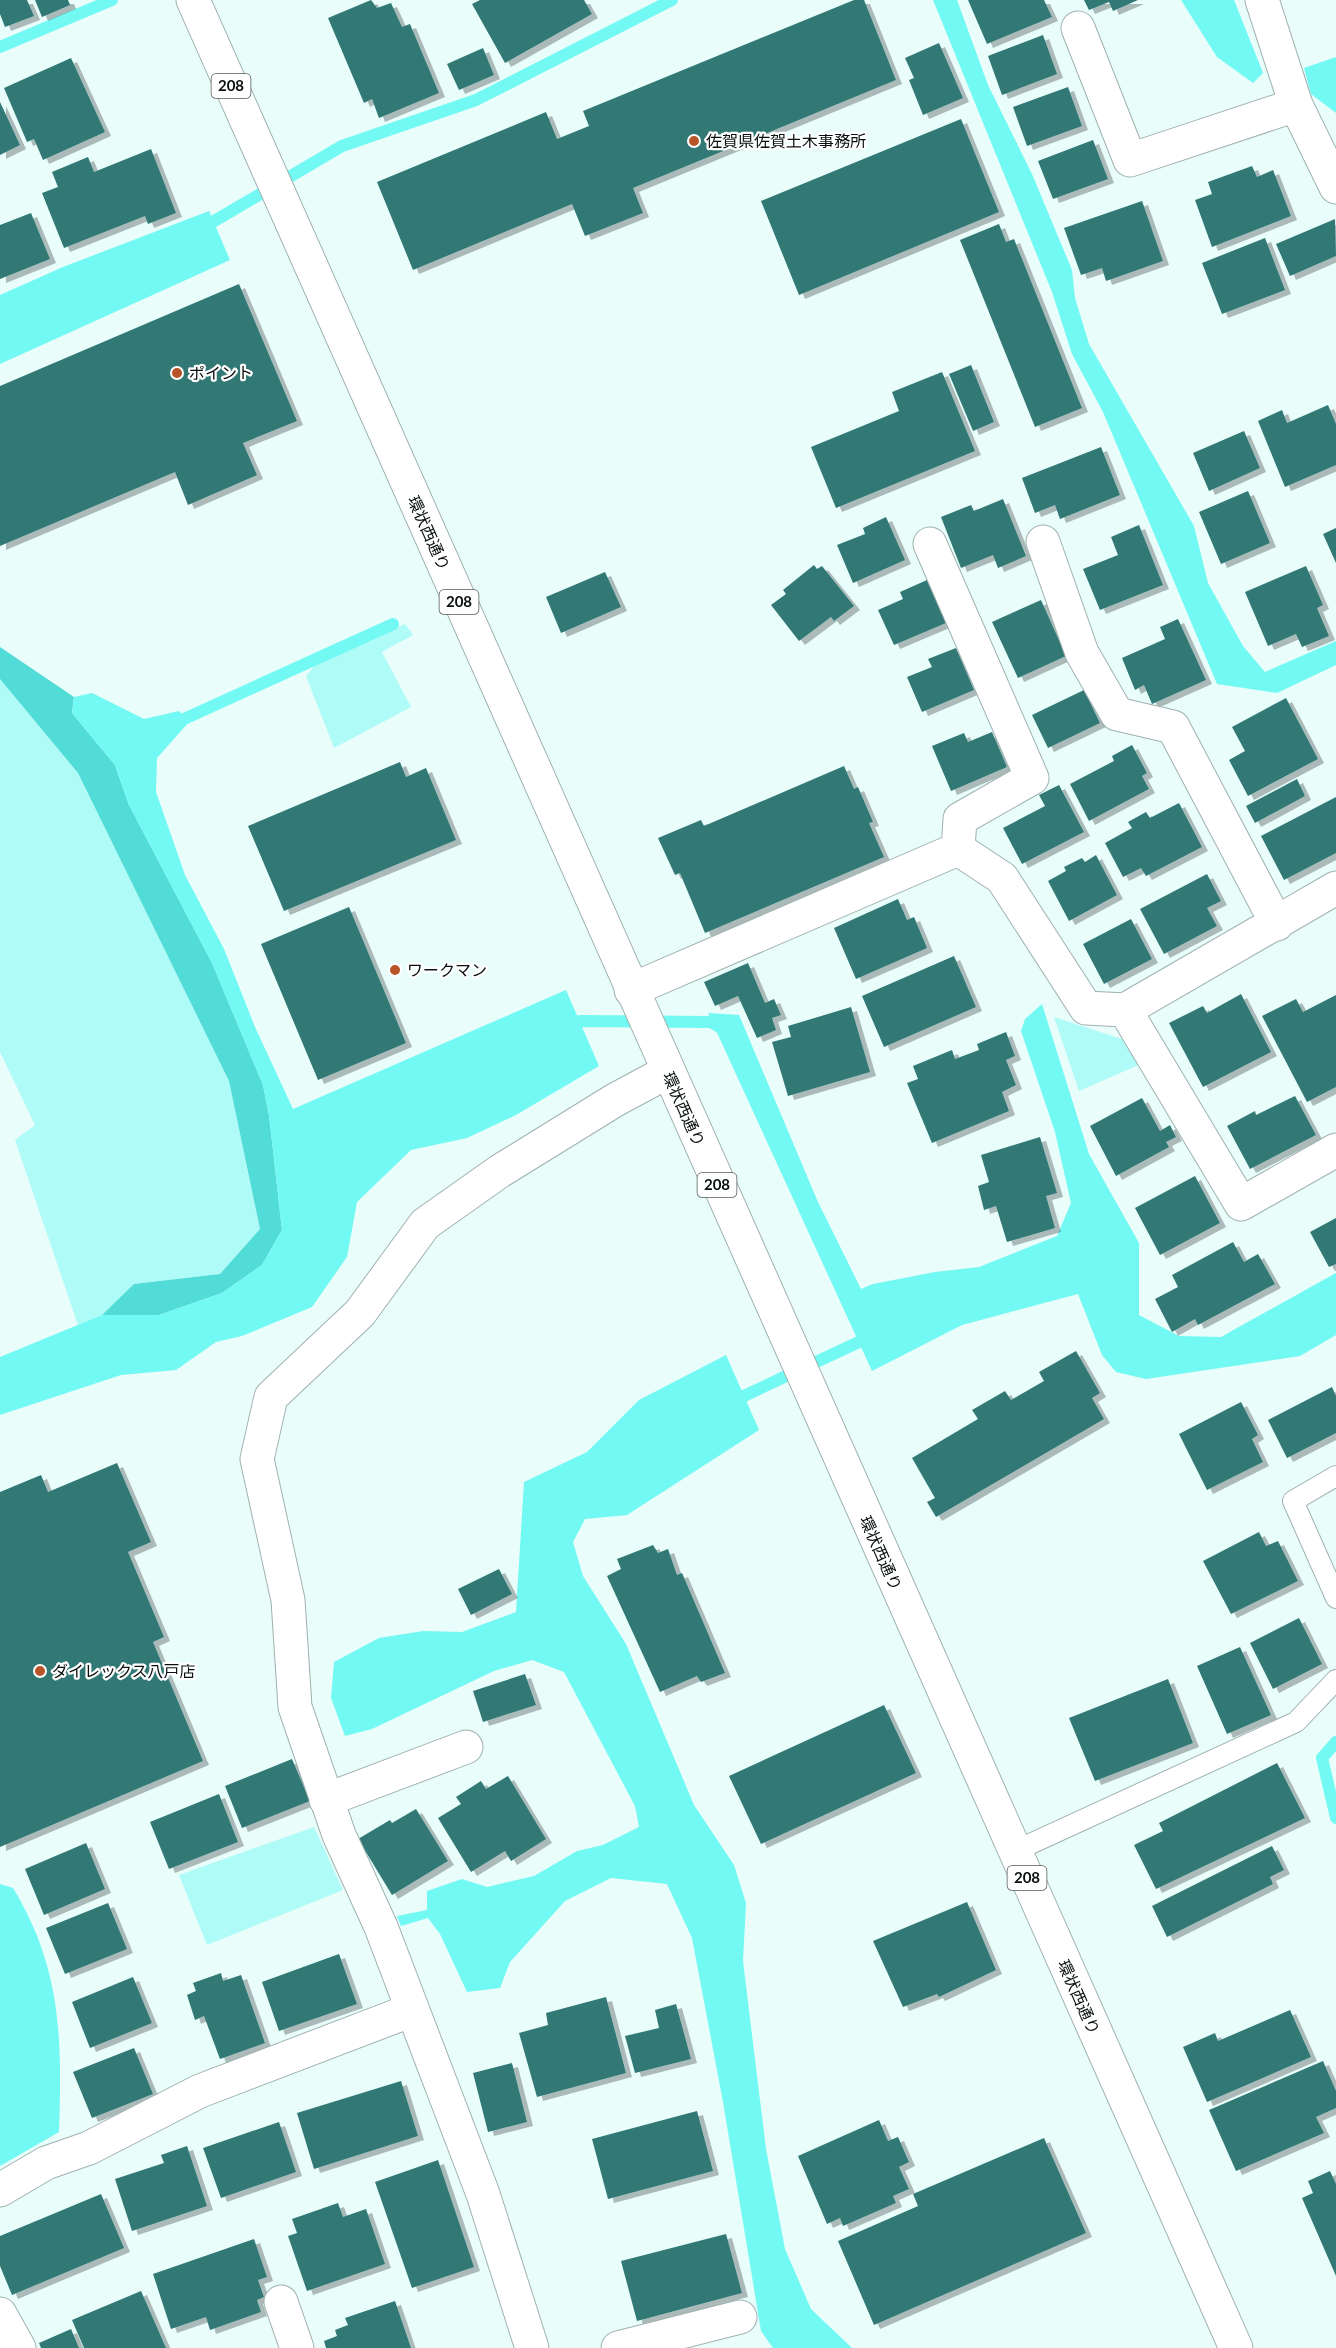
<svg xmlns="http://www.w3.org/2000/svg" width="1336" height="2348" font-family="Lato,'Noto Sans JP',sans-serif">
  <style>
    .green { fill: #affbf7 }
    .forest { fill: #51dcd7 }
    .water { fill: #72f9f3 }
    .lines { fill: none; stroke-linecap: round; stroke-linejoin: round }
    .stream { stroke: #72f9f3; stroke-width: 12 }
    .building { fill: #317976; filter: url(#shadow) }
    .lane-casing { stroke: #9fb1b0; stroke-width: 22 }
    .street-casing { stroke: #9fb1b0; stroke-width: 35 }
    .highway-casing { stroke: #9fb1b0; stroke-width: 35 }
    .lane { stroke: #fff; stroke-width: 20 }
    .street { stroke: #fff; stroke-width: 33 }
    .highway { stroke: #fff; stroke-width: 33 }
    .poi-dot { fill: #b95328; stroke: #fff; stroke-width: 2 }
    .labels { text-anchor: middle; stroke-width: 4.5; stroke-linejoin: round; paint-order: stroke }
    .shield { fill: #fff; stroke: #535857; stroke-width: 1.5 }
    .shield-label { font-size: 15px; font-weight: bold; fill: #09100f }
    .poi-label { font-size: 16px; fill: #09100f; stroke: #fff; text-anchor: start }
    .street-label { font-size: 16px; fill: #09100f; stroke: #fff }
  </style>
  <defs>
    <filter id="shadow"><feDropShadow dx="6" dy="4" stdDeviation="0" flood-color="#0004"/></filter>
  </defs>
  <rect width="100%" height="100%" fill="#e9fdfb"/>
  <!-- green -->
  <path class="green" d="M405 624 413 635 382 652 411 707 334 748 306 676 315 665Z
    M0 679 78 773 229 1081 260 1229 220 1274 135 1284 102 1315 78 1325 15 1140 35 1125 0 1052Z
    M1054 1017 1128 1041 1143 1063 1079 1091Z
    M314 1827 343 1890 207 1945 179 1875Z"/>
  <!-- forest -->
  <path class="forest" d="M0 647 74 697 72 713 115 765 129 805 212 963 263 1085 269 1115 282 1230 262 1265 222 1293 159 1315H102L134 1284 220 1274 260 1229 229 1081 78 773 0 679Z"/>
  <!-- water -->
  <path class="water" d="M933 0H957L988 85 1032 174 1072 270 1075 298 1089 344 1194 526 1208 583 1243 646 1265 672 1336 641V665L1277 693 1217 684 1103 412 1072 354 1052 292Z
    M1181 0H1234L1263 73 1253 83 1217 57Z
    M1336 57V113L1311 94 1304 68Z
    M209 211 230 260 0 364V295L63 267Z
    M92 693 144 719 179 711 189 722 157 758 156 792 185 875 224 949 255 1027 293 1109 566 990 599 1066 516 1115 467 1138 411 1150 357 1202 347 1257 312 1307 242 1336 216 1342 176 1370 121 1375 0 1415V1357L102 1315H159L222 1293 262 1265 282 1230 269 1115 263 1085 212 963 129 805 115 765 72 713 74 697Z
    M1042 1004 1089 1154 1139 1243V1315L1179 1336 1221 1337 1336 1273V1335L1300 1356 1146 1379 1116 1372 1102 1355 1078 1294 962 1325 872 1371 708 1013 739 1015 818 1202 861 1289 873 1284 935 1272 979 1267 1057 1236 1071 1203 1055 1132 1021 1031 1025 1019Z
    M726 1355 759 1430 627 1515 585 1519 573 1542 583 1576 626 1644 694 1805 734 1865 746 1903 743 1961 766 2149 785 2249 811 2309 852 2348H773L761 2331 723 2102 692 1938 667 1884 611 1878 565 1901 510 1962 500 1988 467 1992 440 1934 428 1918 401 1926 397 1916 427 1910V1891L462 1879 487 1887 534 1876 577 1851 603 1845 639 1827 635 1806 564 1672 532 1660 494 1671 372 1729 345 1736 331 1698 334 1662 379 1638 423 1631 462 1632 516 1612 524 1482 587 1452 639 1400Z
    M0 1884 13 1888C62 1969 62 2039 59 2132L0 2166Z"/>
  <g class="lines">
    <!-- stream -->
    <path class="stream" d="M0 47 112 0
      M199 230 342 146 476 100 672 0
      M173 724 393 624
      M567 1027 580 1021 711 1022 723 1029
      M731 1402 859 1342 871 1333
      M1336 1742 1322 1758 1336 1818"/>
  </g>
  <!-- building -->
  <path class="building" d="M0 0H27L34 16 5 27 0 14Z
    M35 0H68L70 5 42 17Z
    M371 0 377 8 391 3 402 27 410 24 439 93 379 118 372 99 364 103 328 18Z
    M480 0H584L592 14 505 63 472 4Z
    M854 0H864L896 80 633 188 643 213 585 236 572 204 413 270 377 182 546 112 557 139 589 126 583 111Z
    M968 0H1044L1052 17 987 44Z
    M1084 0H1138L1113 11 1109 2 1089 10Z
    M1043 35 1057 74 1002 95 988 56Z
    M939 43 963 98 923 115 909 80 914 78 905 58Z
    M483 48 494 75 459 90 447 64Z
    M71 58 105 132 43 160 34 139 27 142 4 88Z
    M1068 87 1082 126 1027 146 1013 107Z
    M0 102 20 145 0 155Z
    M961 119 999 212 799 295 761 201Z
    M1093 140 1108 179 1053 199 1038 161Z
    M151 149 176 213 148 224 145 216 64 248 42 193 58 187 52 172 88 157 94 172Z
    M1252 166 1257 177 1273 170 1291 216 1212 247 1195 200 1212 194 1208 182Z
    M1142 201 1163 261 1106 281 1102 268 1081 275 1064 228Z
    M31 213 50 259 0 279V225Z
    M1335 219 1336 256 1290 276 1276 244Z
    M999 224 1006 242 1014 239 1082 408 1035 427 960 240Z
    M1265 238 1285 290 1222 314 1202 263Z
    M239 284 297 421 243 443 257 475 188 505 175 472 0 546V386Z
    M971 365 994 422 973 431 949 374Z
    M942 372 975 451 836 508 811 447 899 411 892 392Z
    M1328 405 1336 424V465L1285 487 1258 421 1282 410 1287 423Z
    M1244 431 1260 468 1209 491 1193 453Z
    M1101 447 1120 495 1060 519 1055 505 1035 513 1022 478Z
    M1248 491 1270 543 1221 564 1199 512Z
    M1003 499 1026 556 998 568 993 555 961 568 941 517 971 505 974 511Z
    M886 517 905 560 853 583 837 545 865 534 863 528Z
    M1139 525 1163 585 1100 610 1083 569 1118 555 1111 537Z
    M1336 528V563L1323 534Z
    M814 565 817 569 822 566 854 606 834 621 831 617 799 641 771 605 786 594 783 590Z
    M1306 566 1323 605 1317 608 1329 636 1302 647 1296 634 1268 646 1245 592Z
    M605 572 621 607 561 633 546 597Z
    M927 580 946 623 894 645 878 610 903 599 900 592Z
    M1041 600 1066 656 1018 678 992 622Z
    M1178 619 1206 680 1152 704 1144 685 1135 690 1122 658 1165 639 1160 627Z
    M956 648 974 690 922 712 907 677 932 667 928 659Z
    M1084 690 1100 723 1048 748 1032 715Z
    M1286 698 1318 759 1248 796 1229 760 1245 751 1232 727Z
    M992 732 1007 767 951 791 932 746 964 733 968 742Z
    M1132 745 1147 773 1142 776 1149 789 1089 821 1070 784 1114 761 1112 756Z
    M400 762 406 777 426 768 456 840 284 911 248 826Z
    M844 766 854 789 858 787 873 822 869 823 884 857 705 933 680 873 675 875 658 838 701 820 704 826Z
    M1297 779 1305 796 1255 823 1246 806Z
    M1059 785 1084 832 1022 864 1003 828 1045 806 1039 795Z
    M1336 797V853L1284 880 1261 836Z
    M1179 803 1202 847 1146 876 1141 868 1123 877 1105 843 1132 828 1128 822 1146 812 1150 818Z
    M1096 855 1117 895 1069 921 1048 881 1066 871 1064 867 1082 858 1085 862Z
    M1207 874 1221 901 1207 908 1217 926 1164 954 1140 909Z
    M898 899 907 920 914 917 927 948 856 979 834 928Z
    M349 907 406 1043 318 1080 261 944Z
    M1131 919 1152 959 1104 984 1083 944Z
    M954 956 976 1007 884 1047 862 996Z
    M748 963 765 1003 774 999 781 1015 772 1018 776 1030 757 1038 738 996 715 1006 704 982Z
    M1241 994 1271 1052 1203 1087 1169 1023 1203 1006 1207 1013Z
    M1336 995V1087L1307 1102 1262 1016 1296 999 1303 1012Z
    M851 1007 870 1072 788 1096 772 1042 791 1037 788 1026Z
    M1006 1032 1015 1056 1006 1060 1016 1085 1002 1092 1009 1111 932 1143 907 1083 918 1079 913 1066 952 1050 955 1059 979 1050 977 1044Z
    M1295 1096 1316 1135 1250 1169 1227 1126 1255 1111 1256 1115Z
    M1142 1098 1160 1131 1170 1125 1176 1137 1166 1142 1169 1147 1116 1176 1090 1126Z
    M1040 1137 1057 1193 1046 1196 1055 1228 1007 1242 996 1206 984 1210 978 1186 989 1182 981 1155Z
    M1195 1176 1220 1223 1160 1255 1135 1208Z
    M1336 1218V1264L1329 1267 1310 1232Z
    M1233 1242 1244 1262 1258 1254 1275 1284 1198 1325 1195 1319 1172 1332 1155 1299 1178 1287 1172 1275Z
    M1076 1351 1100 1393 1092 1398 1104 1419 936 1517 927 1502 935 1498 912 1458 978 1419 972 1410 1005 1391 1011 1400 1044 1381 1039 1372Z
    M1332 1387 1336 1396V1433L1287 1458 1268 1420Z
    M1241 1402 1258 1435 1252 1439 1263 1462 1207 1490 1179 1434Z
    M117 1463 151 1542 128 1552 164 1637 153 1642 203 1761 0 1847V1492L41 1475 48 1492Z
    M1259 1532 1266 1546 1278 1541 1298 1581 1231 1614 1203 1561Z
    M653 1545 658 1553 668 1549 677 1575 682 1573 725 1673 701 1682 697 1676 660 1692 607 1576 621 1569 617 1559Z
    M499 1569 512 1594 471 1615 458 1589Z
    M1299 1618 1322 1664 1273 1689 1250 1643Z
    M1240 1647 1271 1715 1227 1734 1197 1666Z
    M525 1674 536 1705 483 1722 473 1691Z
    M1168 1679 1193 1743 1095 1781 1069 1718Z
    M884 1705 916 1773 761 1844 729 1776Z
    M292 1759 310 1801 242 1828 225 1786Z
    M1277 1763 1305 1818 1156 1889 1134 1845 1163 1831 1159 1823Z
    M508 1776 546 1839 511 1861 505 1851 471 1872 438 1818 461 1804 456 1797 481 1781 486 1789Z
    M219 1794 238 1842 169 1869 150 1822Z
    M416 1809 448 1861 392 1895 358 1839 390 1820 392 1823Z
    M86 1843 105 1889 44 1915 25 1869Z
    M1272 1846 1284 1870 1270 1877 1273 1884 1167 1937 1152 1906Z
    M967 1902 996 1970 939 1997 937 1994 903 2007 873 1941Z
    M108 1903 127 1949 65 1974 46 1928Z
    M339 1954 357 2004 279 2031 262 1982Z
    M221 1973 223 1981 241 1975 265 2043 220 2059 204 2016 195 2020 187 1995 196 1991 193 1983Z
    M133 1977 152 2023 90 2048 72 2002Z
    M606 1997 626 2073 537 2097 519 2033 548 2025 546 2013Z
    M676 2004 691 2059 635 2073 625 2036 659 2028 655 2010Z
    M1290 2010 1311 2057 1207 2102 1183 2047 1215 2033 1218 2041Z
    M134 2048 153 2094 92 2118 73 2072Z
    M1323 2061 1336 2091V2108L1316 2117 1324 2133 1236 2171 1209 2110Z
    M512 2063 527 2122 488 2132 473 2073Z
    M401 2081 418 2136 314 2169 297 2113Z
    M697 2111 713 2171 608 2199 592 2139Z
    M879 2120 888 2141 898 2137 909 2162 899 2167 909 2189 893 2196 896 2203 843 2226 840 2218 827 2224 798 2156Z
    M279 2122 296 2172 221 2198 203 2148Z
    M1044 2138 1086 2233 874 2325 838 2241 918 2206 913 2194Z
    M187 2146 207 2206 132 2231 115 2179 164 2163 161 2155Z
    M438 2160 474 2267 412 2288 375 2182Z
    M1330 2171 1336 2184V2276L1302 2198 1313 2193 1308 2181Z
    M101 2194 124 2248 12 2295 0 2266V2236Z
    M338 2203 343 2217 366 2209 385 2264 307 2291 288 2236 297 2233 292 2219Z
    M726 2234 742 2293 637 2321 621 2261Z
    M254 2239 267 2277 258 2280 264 2297 257 2300 261 2312 210 2330 206 2317 171 2329 153 2274Z
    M141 2291 166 2348H84L72 2320Z
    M395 2301 411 2348H326L324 2341 337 2336 335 2330 348 2325 345 2318Z
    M71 2329 79 2348H41L39 2343Z"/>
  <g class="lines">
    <defs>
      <path id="lane" d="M1336 1476 1293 1501 1336 1598
        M1015 1851 1296 1722 1336 1680"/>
      <path id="street" d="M1262 0 1296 105 1336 187
        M1078 28 1130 160 1296 105
        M1043 542 1082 653 1117 714 1173 727 1277 924
        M930 544 1032 778 960 819 958 849
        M631 990 958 849 1002 878 1086 1008 1125 1010 1336 888
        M1125 1010 1241 1204 1336 1150
        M326 1800 466 1747
        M0 2190 46 2163 89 2148 200 2091 412 2010
        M281 2302 297 2348
        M0 2314 19 2348
        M532 2348 483 2194 381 1927 339 1835 295 1707 288 1600 257 1459 271 1397 360 1313 425 1224 500 1171 615 1100 667 1072
        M618 2348 740 2317"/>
      <path id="highway" d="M193 0 1236 2348"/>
    </defs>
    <!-- lane casing -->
    <use href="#lane" class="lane-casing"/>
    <!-- street casing -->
    <use href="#street" class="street-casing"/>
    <!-- highway casing -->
    <use href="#highway" class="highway-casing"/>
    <!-- lane -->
    <use href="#lane" class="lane"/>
    <!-- street -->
    <use href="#street" class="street"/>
    <!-- highway -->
    <use href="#highway" class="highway"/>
  </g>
  <!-- markers -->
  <g class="poi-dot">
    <circle cx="694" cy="141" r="6"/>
    <circle cx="177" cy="373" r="6"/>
    <circle cx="395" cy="970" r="6"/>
    <circle cx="40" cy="1671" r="6"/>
  </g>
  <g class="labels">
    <!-- shield labels -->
    <g class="shield">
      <rect x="211.5" y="74" width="39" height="24" rx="4.5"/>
      <rect x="439.5" y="590" width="39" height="24" rx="4.5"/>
      <rect x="697.5" y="1173" width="39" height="24" rx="4.5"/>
      <rect x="1007.5" y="1866" width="39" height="24" rx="4.5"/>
    </g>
    <g class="shield-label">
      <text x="231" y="91">208</text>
      <text x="459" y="607">208</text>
      <text x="717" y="1190">208</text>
      <text x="1027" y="1883">208</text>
    </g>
    <!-- poi labels -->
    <g class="poi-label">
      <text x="706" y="147">佐賀県佐賀土木事務所</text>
      <text x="189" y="379">ポイント</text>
      <text x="407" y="976">ワークマン</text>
      <text x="52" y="1677">ダイレックス八戸店</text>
    </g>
    <!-- street labels -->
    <g class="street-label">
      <text transform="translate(429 533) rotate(66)" y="6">環状西通り</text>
      <text transform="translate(684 1109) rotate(66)" y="6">環状西通り</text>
      <text transform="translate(881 1553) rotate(66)" y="6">環状西通り</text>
      <text transform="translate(1079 1997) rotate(66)" y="6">環状西通り</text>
    </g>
  </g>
</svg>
